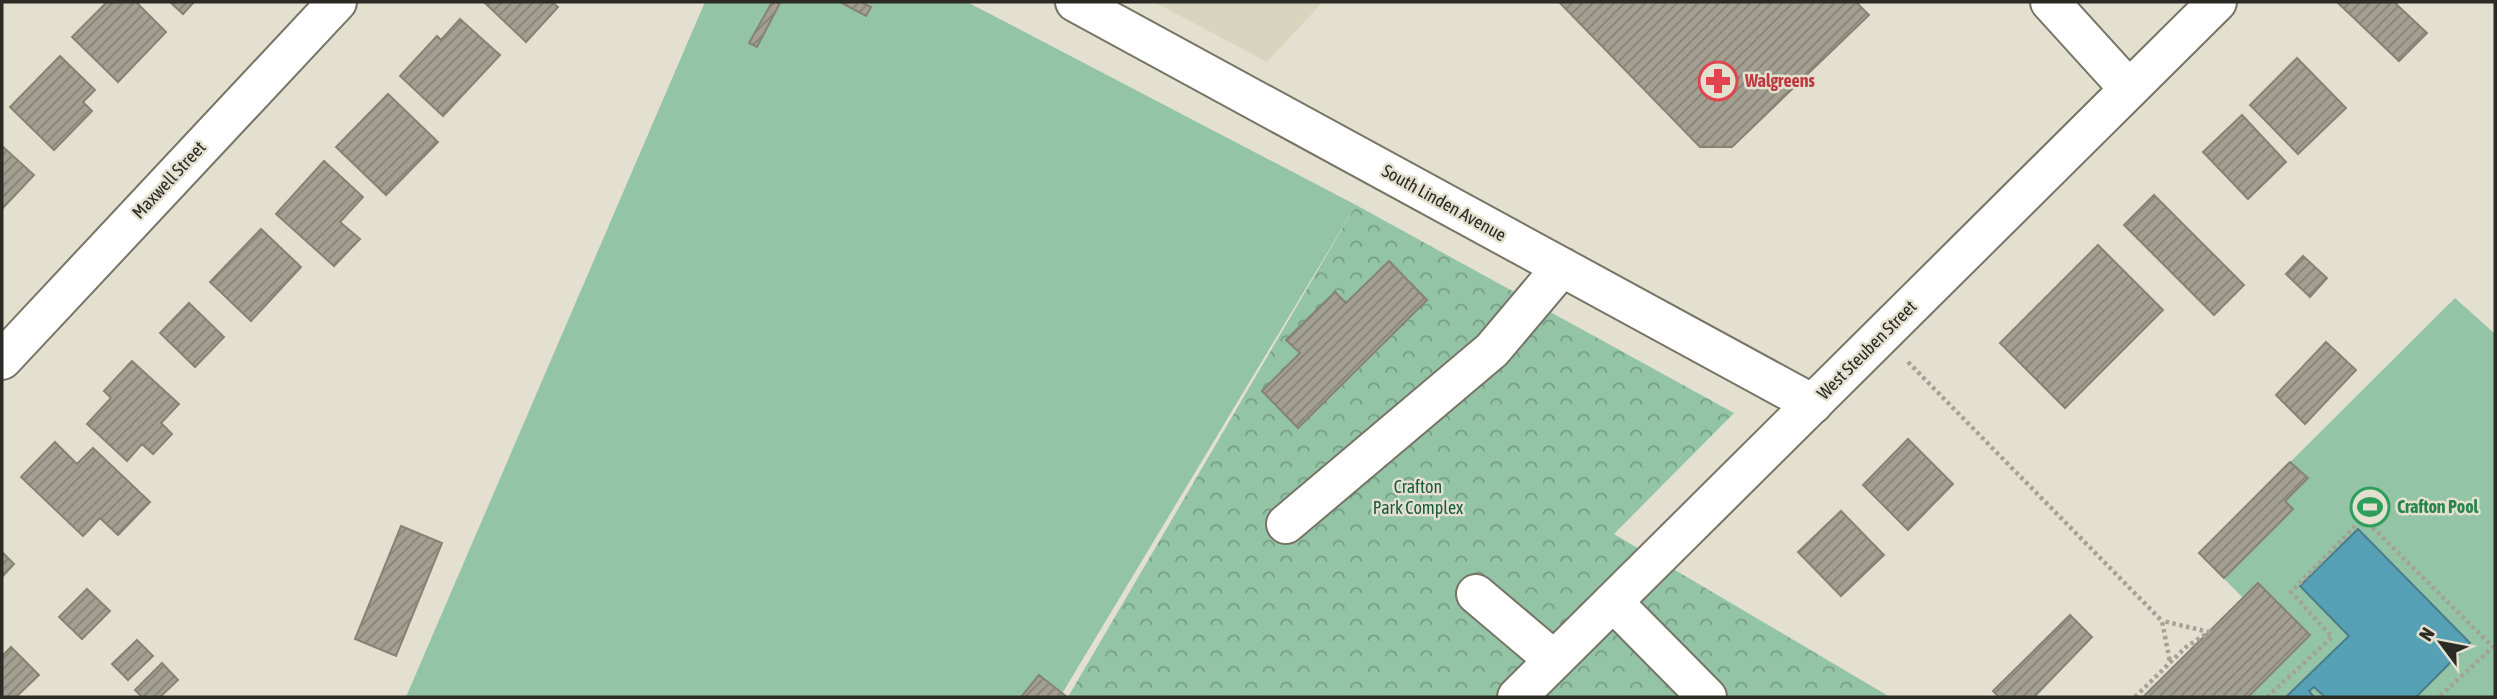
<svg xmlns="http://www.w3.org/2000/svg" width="2497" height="699" font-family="'Asap Condensed',sans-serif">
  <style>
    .built { fill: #d8d4bd }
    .park { fill: url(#park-crowns) }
    .pitch { fill: #92c4a5 }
    .water { fill: #57a1b7; stroke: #4a7d8b; stroke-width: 2 }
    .building { fill: url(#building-hatch); stroke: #868375; stroke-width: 2 }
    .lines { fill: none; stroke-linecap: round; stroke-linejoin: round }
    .minor-casing { stroke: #777466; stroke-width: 42 }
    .major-casing { stroke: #777466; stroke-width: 42 }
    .path { stroke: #a4a295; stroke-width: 4.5; stroke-dasharray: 3.5 3.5; stroke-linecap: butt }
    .minor { stroke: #fff; stroke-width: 38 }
    .major { stroke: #fff; stroke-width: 38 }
    .labels { text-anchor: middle; stroke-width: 5; stroke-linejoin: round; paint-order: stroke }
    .health-label { font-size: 18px; font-weight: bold; fill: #be3a42; stroke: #e3e0d0; text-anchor: start }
    .street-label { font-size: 18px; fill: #2b2a24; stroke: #e3e0d0 }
    .park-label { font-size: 18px; fill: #185c39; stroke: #e3e0d0 }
    .leisure-label { font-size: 18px; font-weight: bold; fill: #27864d; stroke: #e3e0d0; text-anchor: start }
  </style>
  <defs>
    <pattern id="park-crowns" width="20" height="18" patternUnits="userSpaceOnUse" patternTransform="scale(1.75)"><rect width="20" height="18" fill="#92c4a5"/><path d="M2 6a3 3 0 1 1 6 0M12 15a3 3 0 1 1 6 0" fill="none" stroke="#779f86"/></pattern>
    <pattern id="building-hatch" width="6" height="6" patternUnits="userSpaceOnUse" patternTransform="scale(1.75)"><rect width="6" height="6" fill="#a3a091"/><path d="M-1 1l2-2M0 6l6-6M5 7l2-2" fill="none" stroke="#858376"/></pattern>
  </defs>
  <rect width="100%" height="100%" fill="#e3e0d0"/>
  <!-- built -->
  <path class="built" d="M1154 2H1323L1267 62Z"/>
  <!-- park -->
  <path class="park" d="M1356 205 1734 413 1614 534 1890 697H1068Z"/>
  <!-- pitch -->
  <path class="pitch" d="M705 2H967L1356 205 1060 697H406Z
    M2455 298 2495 334V697H2143L2243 598 2199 553Z"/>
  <!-- water -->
  <path class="water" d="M2358 529 2470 643 2416 697H2325L2314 687 2309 691 2314 697H2286L2349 636 2300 586Z"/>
  <!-- building -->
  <path class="building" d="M107 2H136L166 32 118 82 72 37Z
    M170 2H194L183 14Z
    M484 2H552L558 7 526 42Z
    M772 2 780 3 757 47 749 43Z
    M840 2H861L871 7 866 16Z
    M1559 2H1856L1869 15 1732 147H1700Z
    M2394 2 2427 33 2399 61 2338 3Z
    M460 19 500 55 443 116 400 76 437 36 441 40Z
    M60 56 95 90 83 102 92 111 54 150 10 107Z
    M2297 58 2346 108 2298 154 2250 105Z
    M388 94 438 142 386 195 336 147Z
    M2242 115 2286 162 2248 199 2203 152Z
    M2 146 34 175 2 209Z
    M324 161 363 197 340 222 360 239 334 266 276 214Z
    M2154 195 2244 285 2214 315 2124 225Z
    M261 229 301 267 251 321 210 282Z
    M2098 245 2163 310 2065 408 2000 343Z
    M2303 256 2327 278 2310 297 2286 274Z
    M1389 261 1427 300 1298 428 1262 391 1300 353 1286 340 1335 292 1346 303Z
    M189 303 224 337 195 367 160 333Z
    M2326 342 2356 370 2305 424 2276 395Z
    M132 361 179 404 161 423 172 434 153 454 142 444 127 461 87 424 111 398 104 391Z
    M1908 439 1953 484 1908 530 1863 485Z
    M55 442 77 464 93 448 150 502 118 535 100 518 83 536 21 477Z
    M2290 462 2308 478 2285 501 2293 509 2224 578 2199 553Z
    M1841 511 1884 555 1841 596 1798 552Z
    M401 526 442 543 396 656 355 639Z
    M2 552 14 564 2 577Z
    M2258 583 2310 635 2248 697H2143Z
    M87 589 110 611 82 639 59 617Z
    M2070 615 2092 637 2034 697H1999L1993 691Z
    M137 640 153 656 128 680 112 664Z
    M11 647 39 675 16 697H2V656Z
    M162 663 178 680 160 697H142L135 690Z
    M1039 675 1067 697H1021Z"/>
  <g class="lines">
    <defs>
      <path id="minor" d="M1075 2 1813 404
        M2050 2 2129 89
        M2 360 337 2
        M1286 524 1492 350 1562 267
        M1476 594 1554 660
        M1613 602 1707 697"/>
      <path id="major" d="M1517 697 2217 2"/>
    </defs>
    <!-- minor casing -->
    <use href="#minor" class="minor-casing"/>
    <!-- major casing -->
    <use href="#major" class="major-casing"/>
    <!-- path -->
    <path class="path" d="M1908 362 2162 621 2170 662
      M2135 697 2186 647 2209 632 2163 621
      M2267 697 2332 637 2291 592 2363 518 2493 647 2439 697"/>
    <!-- minor -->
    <use href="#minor" class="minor"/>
    <!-- major -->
    <use href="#major" class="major"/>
  </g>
  <!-- icons -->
  <defs>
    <symbol id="pharmacy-ring" viewBox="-11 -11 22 22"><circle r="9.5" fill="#e3e0d0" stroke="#e0444e" stroke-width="1.5"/><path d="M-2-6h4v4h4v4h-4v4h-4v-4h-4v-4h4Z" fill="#e0444e"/></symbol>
    <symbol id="stadium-ring" viewBox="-11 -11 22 22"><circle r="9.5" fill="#e3e0d0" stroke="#2e9e5b" stroke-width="1.5"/><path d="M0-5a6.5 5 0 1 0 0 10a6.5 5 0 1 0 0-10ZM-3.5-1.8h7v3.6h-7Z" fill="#2e9e5b"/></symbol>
  </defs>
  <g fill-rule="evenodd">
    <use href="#pharmacy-ring" x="1696" y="59" width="44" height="44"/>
    <use href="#stadium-ring" x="2348" y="485" width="44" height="44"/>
  </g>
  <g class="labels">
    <!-- health labels -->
    <g class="health-label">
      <text x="1745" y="87">Walgreens</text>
    </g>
    <!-- street labels -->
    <g class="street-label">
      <text transform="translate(169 180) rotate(-47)" y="6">Maxwell Street</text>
      <text transform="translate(1444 203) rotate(29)" y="6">South Linden Avenue</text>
      <text transform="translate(1867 350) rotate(-45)" y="6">West Steuben Street</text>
    </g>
    <!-- park labels -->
    <g class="park-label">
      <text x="1418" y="493">Crafton<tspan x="1418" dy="21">Park Complex</tspan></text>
    </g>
    <!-- leisure labels -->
    <g class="leisure-label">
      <text x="2397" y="513">Crafton Pool</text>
    </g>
  </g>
  <!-- border -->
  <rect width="2497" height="699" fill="none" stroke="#2b2a24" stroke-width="7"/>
  <!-- north arrow -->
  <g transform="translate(2441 643) rotate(302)" stroke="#e3e0d0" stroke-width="5" paint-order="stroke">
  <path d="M0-5L12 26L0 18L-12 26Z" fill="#2b2a24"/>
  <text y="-10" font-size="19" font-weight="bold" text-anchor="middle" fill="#2b2a24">N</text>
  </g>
</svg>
